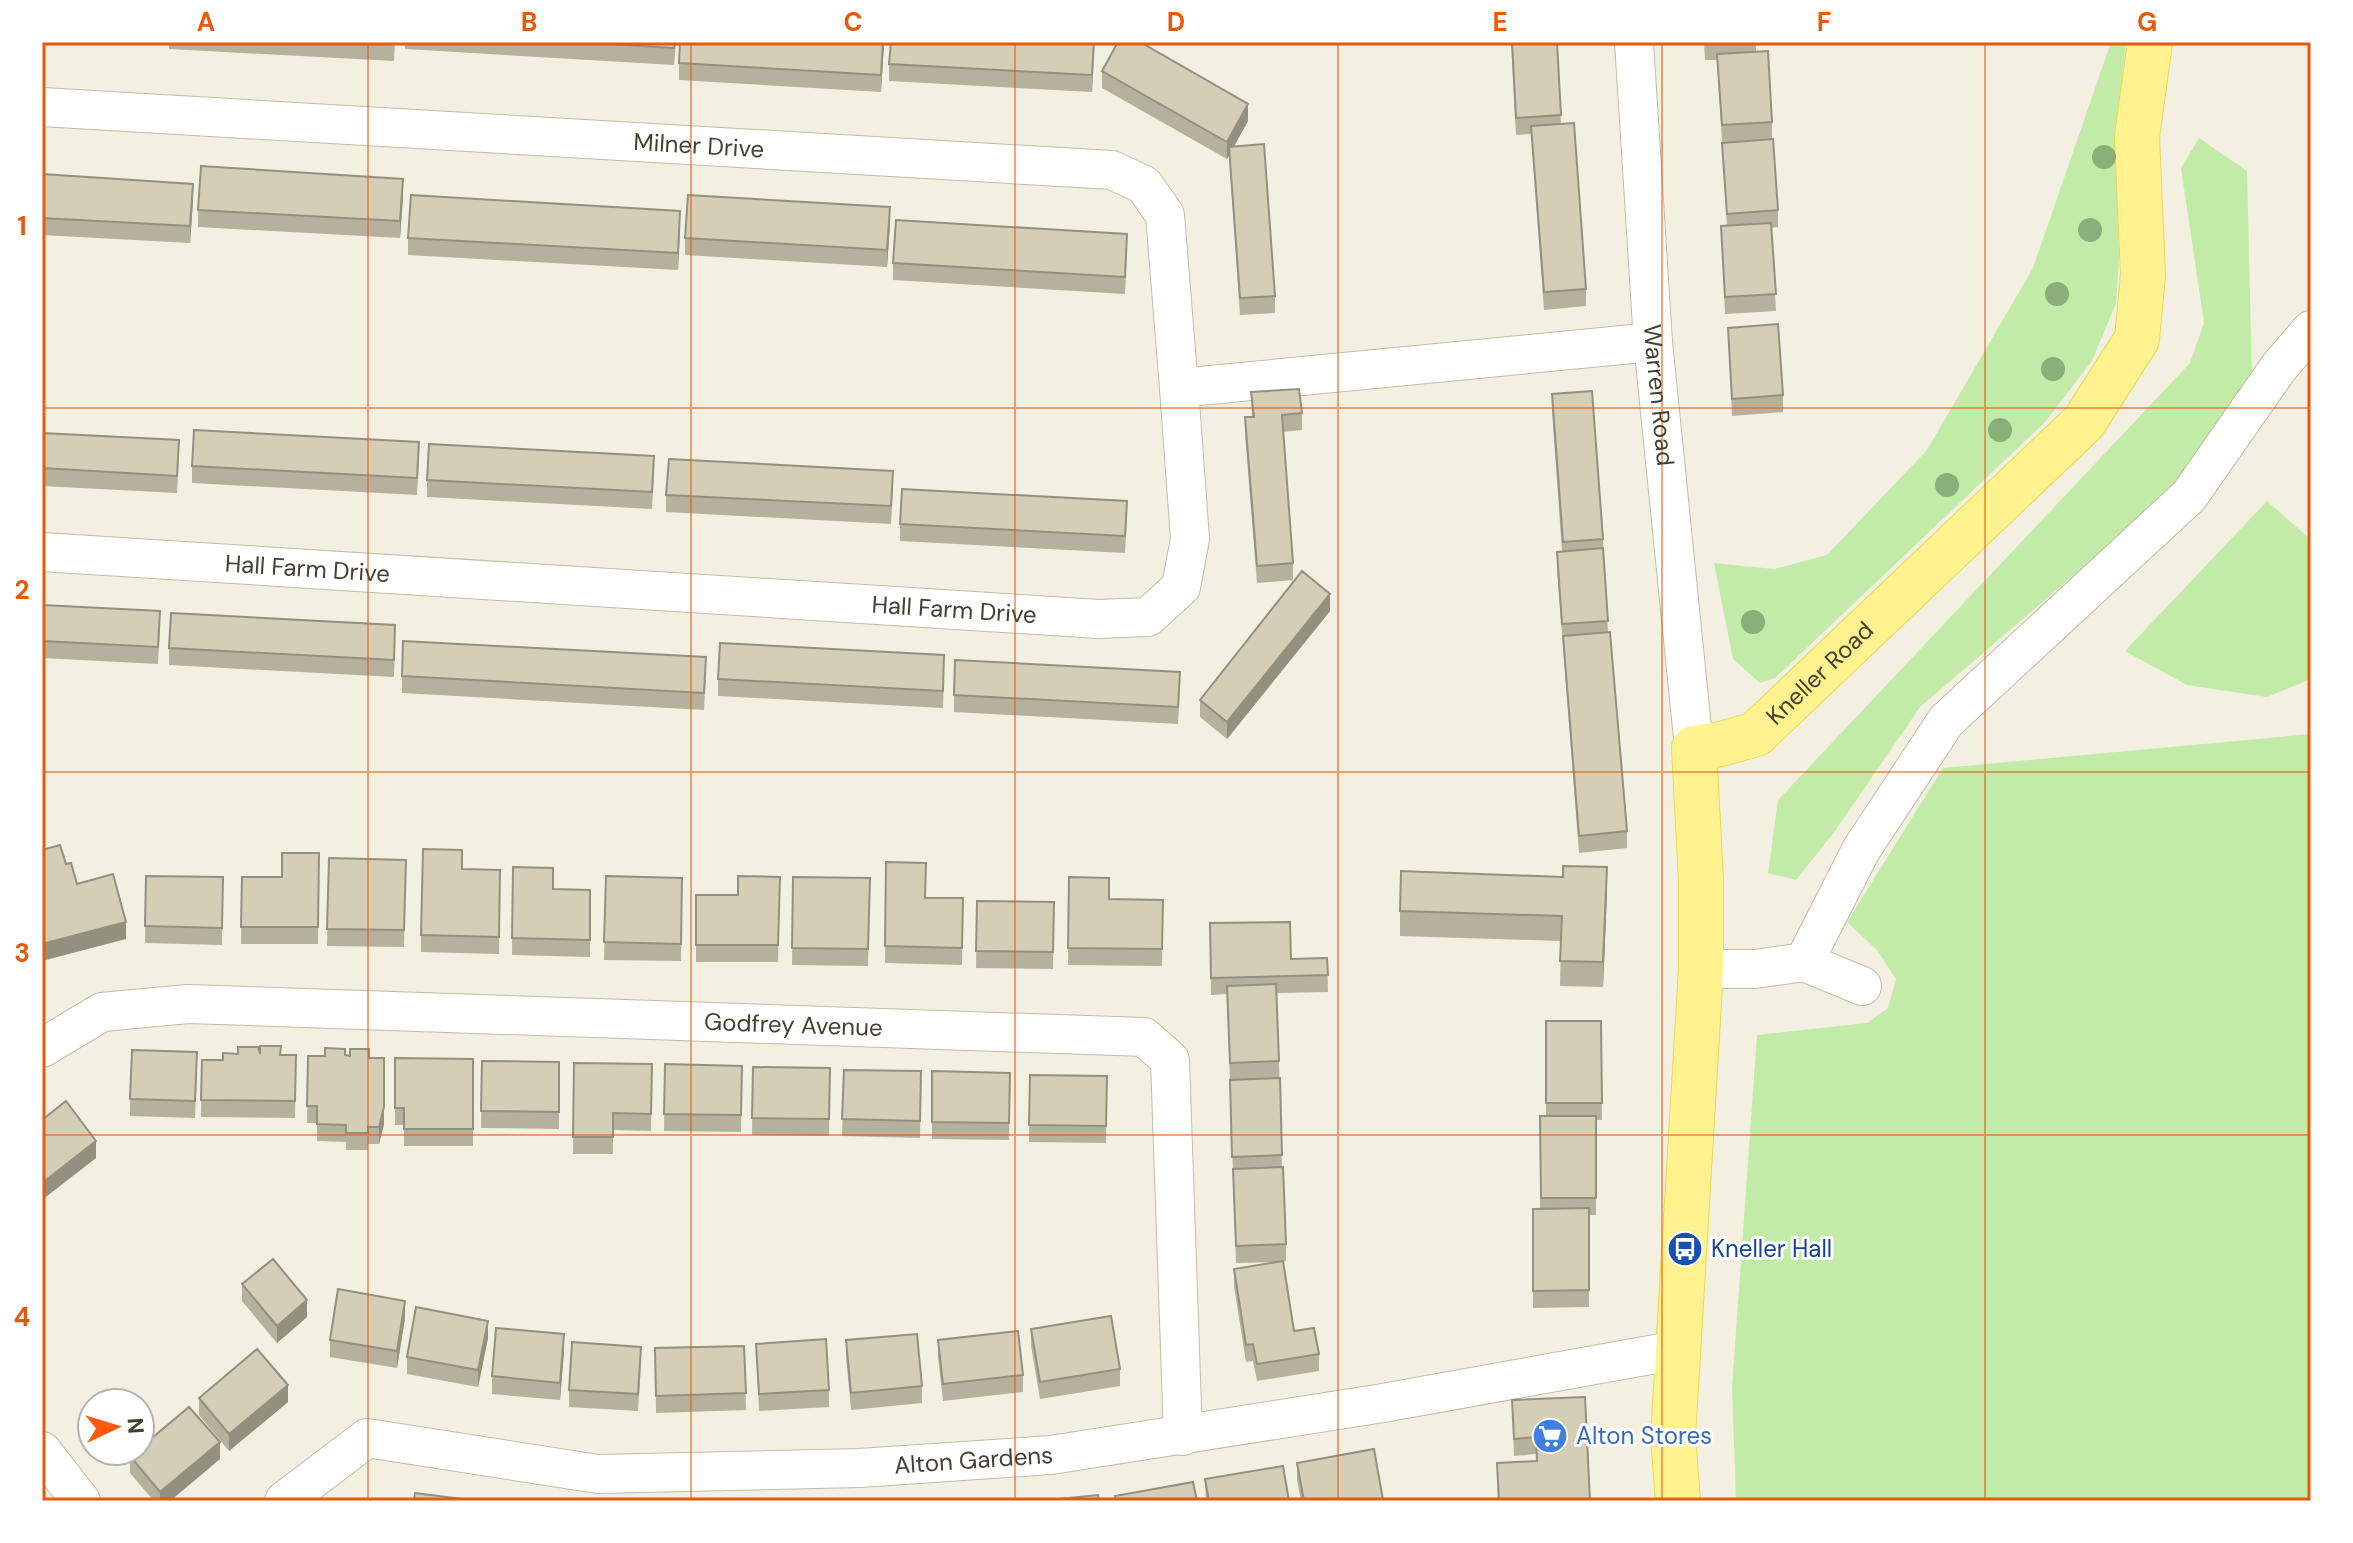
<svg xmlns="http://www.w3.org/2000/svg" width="2353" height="1543" font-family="'DM Sans',sans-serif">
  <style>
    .green { fill: #c1eba7 }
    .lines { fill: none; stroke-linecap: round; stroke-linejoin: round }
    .minor-casing { stroke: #c1bda7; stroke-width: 40 }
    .major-casing { stroke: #ecd857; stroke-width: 46 }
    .minor { stroke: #fff; stroke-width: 38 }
    .major { stroke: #fff28f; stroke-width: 44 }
    .tree { fill: #8aaf78 }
    .wall { fill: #b6b19d }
    .shaded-wall { fill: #949080 }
    .building { fill: #d4ceb7; stroke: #949080; stroke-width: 2 }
    .grid { fill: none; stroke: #e8590c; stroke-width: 2; stroke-opacity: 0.55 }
    .labels { text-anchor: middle; stroke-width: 6; stroke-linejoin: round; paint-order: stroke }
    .street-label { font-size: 24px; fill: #444032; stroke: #fff }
    .transit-label { font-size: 24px; fill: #164399; stroke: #fff; text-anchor: start }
    .shop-label { font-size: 24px; fill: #366cbe; stroke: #fff; text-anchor: start }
    .neatline { fill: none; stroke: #e8590c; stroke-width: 3 }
    .grid-label { font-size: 26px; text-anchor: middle; font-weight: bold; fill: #e8590c }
  </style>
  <rect width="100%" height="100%" fill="#f3f0e2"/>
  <!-- green -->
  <path class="green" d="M2111 42H2126L2117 126 2119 259 2116 303 2092 361 2045 422 1775 678 1760 683 1733 659 1714 563 1774 569 1827 555 1927 450 2033 268Z
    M2199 138 2247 171 2252 379 2166 496 1920 707 1835 831 1796 880 1768 873 1778 800 2190 363 2204 323 2181 168Z
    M2267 501 2311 540V679L2267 697 2187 685 2125 651Z
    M2311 734V1501H1736L1732 1388 1757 1035 1867 1023 1888 1008 1896 979 1877 950 1847 922 1943 768Z"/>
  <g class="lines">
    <defs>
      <g id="minor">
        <path id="s1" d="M1634 42 1653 342 1694 748"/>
        <path id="s2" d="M42 107 1112 170 1144 185 1165 215 1179 388"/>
        <path id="s3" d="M42 552 1099 619 1148 617 1181 587 1190 539 1179 388 1653 342"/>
        <path d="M1804 962 1862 986"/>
        <path d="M1701 969H1755L1804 962 1861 850 1946 721 2189 496 2279 367 2311 330"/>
        <path id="s4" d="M42 1048 102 1012 188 1004 1144 1037 1170 1060 1183 1436"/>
        <path d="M42 1451 81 1501"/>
        <path id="s5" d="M284 1501 367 1438 598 1474 860 1468 1051 1455 1383 1403 1678 1350"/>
      </g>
      <g id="major">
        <path id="s6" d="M1678 1501 1673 1437 1701 969V880L1694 748 1721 744 1756 734 2084 422 2137 339 2143 275 2137 137 2150 42"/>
      </g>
    </defs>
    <!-- minor casing -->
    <use href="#minor" class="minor-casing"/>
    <!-- major casing -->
    <use href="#major" class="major-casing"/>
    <!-- minor -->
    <use href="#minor" class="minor"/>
    <!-- major -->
    <use href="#major" class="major"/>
  </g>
  <!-- trees -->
  <g class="tree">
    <circle cx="2104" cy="157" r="12"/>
    <circle cx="2090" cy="230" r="12"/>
    <circle cx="2057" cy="294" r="12"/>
    <circle cx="2053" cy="369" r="12"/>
    <circle cx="2000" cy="430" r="12"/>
    <circle cx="1947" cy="485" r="12"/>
    <circle cx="1753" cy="622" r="12"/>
  </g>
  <!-- wall -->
  <path class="wall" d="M169 42H395L394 61 169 49Z
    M405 42H676L674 65 405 49Z
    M884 42 881 92 679 80V63Z
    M1094 42 1092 92 889 81V64Z
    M1511 42H1557L1561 124 1586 289V306L1544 310 1531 134 1516 135Z
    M1704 42H1756V52L1772 122V139L1722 142 1717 60H1705Z
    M1102 71 1248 121 1233 147 1275 296V313L1240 315 1229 154 1227 159 1102 88Z
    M1722 143 1778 210V227L1771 228 1776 311 1725 314 1721 226H1727Z
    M42 174 193 201 190 243 42 235Z
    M403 196 400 238 198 227V210Z
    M890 224 887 267 685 255V238Z
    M680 228 678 270 408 255V238Z
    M1127 251 1125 294 893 280V263Z
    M1728 328 1783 395V412L1732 416Z
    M1251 392 1302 413V430L1283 432 1293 563V580L1257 583 1245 434V417H1252Z
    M1552 394 1603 539 1608 632 1627 831V848L1579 853 1557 569V552L1562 551 1552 411Z
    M42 433 179 457 177 493 42 486Z
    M419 459 417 495 192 483V466Z
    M654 473 652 509 427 497V480Z
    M893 488 891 524 666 512V495Z
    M1127 518 1125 553 900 541V524Z
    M42 605 160 628 158 664 42 658Z
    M1330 611 1227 739 1200 717V700Z
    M395 642 394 677 169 665V648Z
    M944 673 943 708 718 696V679Z
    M706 674 704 710 402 693V676Z
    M1180 689 1178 724 954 712V695Z
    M319 853 318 944H241L242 877H282Z
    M329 858 406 860 404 947 327 946Z
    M886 862 925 898H963L962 965 885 963Z
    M513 867 553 889 590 890V957L512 955Z
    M500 870 499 954 421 952V935Z
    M146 876 223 877 222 945 145 943Z
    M606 876 682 878 681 961 604 960Z
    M780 877 778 962H696V895H738Z
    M793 877 870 878 868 966 792 965Z
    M1069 877 1109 899 1163 900 1162 966 1068 965Z
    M1563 877 1607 892 1603 987 1560 986 1561 941 1400 936V911Z
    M977 901 1054 902 1053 969 976 968Z
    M1210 923 1291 959 1327 958 1328 992 1277 993 1282 1167 1286 1244V1261L1283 1262 1294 1331 1319 1354V1371L1257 1381 1253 1361 1246 1362 1234 1286V1269L1281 1262 1236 1263 1227 994 1211 995Z
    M1546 1021H1601L1602 1120H1596V1215H1589V1307L1533 1308V1209H1540V1116H1546Z
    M260 1054 296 1055 295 1118 201 1117 202 1060H223Z
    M345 1055 369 1058 384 1124 379 1144H368V1150H346V1142L317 1141V1123H307L308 1056Z
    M395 1058 473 1059V1146H404V1125H395Z
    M482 1061 559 1062V1129L481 1128Z
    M574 1063 652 1064 651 1131 613 1130V1154H573Z
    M665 1064 742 1066 741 1132 664 1131Z
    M753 1067 830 1068 829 1136 752 1135Z
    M197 1069 195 1118 130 1116V1099Z
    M844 1070 921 1071 920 1138 842 1136Z
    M932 1071 1010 1073 1009 1140 932 1139Z
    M1030 1075 1107 1076 1106 1143 1029 1142Z
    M242 1284 307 1317 277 1343 242 1301Z
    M405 1318 397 1368 330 1357V1340Z
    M1031 1329 1120 1369V1386L1040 1399 1031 1346Z
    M488 1338 478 1387 407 1374V1357Z
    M846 1340 922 1386V1403L851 1410 846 1357Z
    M938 1340 1023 1375V1392L943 1401 938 1357Z
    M756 1344 829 1390V1407L759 1411Z
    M744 1346 746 1410 656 1413 655 1348Z
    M564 1351 560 1400 492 1394V1376Z
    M641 1364 638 1411 569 1407V1390Z
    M199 1398 288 1402 229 1451 199 1415Z
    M1512 1400 1590 1501H1498L1497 1463 1537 1461 1536 1454 1514 1456Z
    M1374 1449 1383 1501H1301L1297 1480V1463Z
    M130 1456 220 1459 170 1501H154L130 1473Z
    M1205 1479 1289 1501H1206Z"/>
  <!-- shaded-wall -->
  <path class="shaded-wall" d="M883 42H884L881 92V75Z
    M1094 42V50L1092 92V75Z
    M1248 104V121L1227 159V142Z
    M403 179V196L400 238V221Z
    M193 184V201L190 243V226Z
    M890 207V224L887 267V250Z
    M680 211V228L678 270V253Z
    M1330 594V611L1227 739V722Z
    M1607 867V892L1603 987V962Z
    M126 922V939L42 961V944Z
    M384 1058V1124L379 1144V1127Z
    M96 1141V1158L42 1200V1183Z
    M307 1300V1317L277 1343V1326Z
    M405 1301V1318L397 1368V1351Z
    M488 1321V1338L478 1387V1370Z
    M564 1334V1351L560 1400V1383Z
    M288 1385V1402L229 1451V1434Z
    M220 1442V1459L170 1501H160V1492Z"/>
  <!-- building -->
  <path class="building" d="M362 42H394V44Z
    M575 42H675L674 48Z
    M680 42H883L881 75 679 63Z
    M891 42H1094L1092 75 889 64Z
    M1118 42H1140L1248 104 1227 142 1102 71Z
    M1512 42H1557L1561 115 1516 118Z
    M1768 51 1772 122 1722 125 1717 54Z
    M1574 123 1586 289 1544 292 1531 126Z
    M1773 139 1778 210 1727 214 1722 143Z
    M1264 144 1275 296 1240 298 1229 147Z
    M201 166 403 179 400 221 198 210Z
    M42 174 193 184 190 226 42 218Z
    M411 195 680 211 678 253 408 238Z
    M688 195 890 207 887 250 685 238Z
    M896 220 1127 234 1125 277 893 263Z
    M1771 223 1776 294 1725 297 1721 226Z
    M1778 324 1783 395 1732 399 1728 328Z
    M1299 389 1302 413 1282 415 1293 563 1257 566 1245 417H1254L1251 392Z
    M1592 391 1603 539 1563 542 1552 394Z
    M194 430 419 442 417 478 192 466Z
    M42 433 179 440 177 476 42 468Z
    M429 444 654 456 652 492 427 480Z
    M669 459 893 471 891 506 666 495Z
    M902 489 1127 501 1125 536 900 524Z
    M1603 548 1608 621 1562 624 1557 552Z
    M1302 571 1330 594 1227 722 1200 700Z
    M42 605 160 611 158 647 42 641Z
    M171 613 395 625 394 660 169 648Z
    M1610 632 1627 831 1579 836 1563 636Z
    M403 641 706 657 704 693 402 676Z
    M720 643 944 655 943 691 718 679Z
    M955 660 1180 672 1178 707 954 695Z
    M60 845 66 864 71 863 77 884 113 874 126 922 42 944V850Z
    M423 849 462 850V869L500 870 499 937 421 935Z
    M282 853H319L318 927H241L242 877H282Z
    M329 858 406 860 404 930 327 929Z
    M886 862 926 863 925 898H963L962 948 885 946Z
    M1563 866 1607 867 1603 962 1560 961 1562 916 1400 911 1401 871 1563 877Z
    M513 867 553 868V889L590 890V940L512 938Z
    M146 876 223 877 222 928 145 926Z
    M606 876 682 878 681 944 604 942Z
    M738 876 780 877 778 945H696V895H738Z
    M793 877 870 878 868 949 792 948Z
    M1069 877 1109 878V899L1163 900 1162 949 1068 948Z
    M977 901 1054 902 1053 952 976 951Z
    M1290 922 1291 959 1327 958 1328 975 1211 978 1210 923Z
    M1276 984 1279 1061 1230 1063 1227 986Z
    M1546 1021H1601L1602 1103H1546Z
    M260 1046H281L280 1055H296L295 1101 201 1100 202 1060H223V1053L238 1054V1047H258L260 1054Z
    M325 1048 345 1049V1055L350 1056V1049H369V1058H384V1107L379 1127H368V1133H346V1125L317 1124V1106H307L308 1056H325Z
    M132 1050 197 1052 195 1101 130 1099Z
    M395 1058 473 1059V1129H404V1108H395Z
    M482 1061 559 1062V1112L481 1111Z
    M574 1063 652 1064 651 1114 613 1113V1137H573Z
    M665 1064 742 1066 741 1115 664 1114Z
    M753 1067 830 1068 829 1119 752 1118Z
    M844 1070 921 1071 920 1121 842 1119Z
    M932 1071 1010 1073 1009 1123 932 1122Z
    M1030 1075 1107 1076 1106 1126 1029 1125Z
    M1280 1078 1282 1155 1232 1157 1230 1080Z
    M66 1101 96 1141 42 1183V1120Z
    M1540 1116H1596V1198H1541Z
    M1283 1167 1286 1244 1236 1246 1233 1169Z
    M1589 1208V1290L1533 1291V1209Z
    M273 1259 307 1300 277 1326 242 1284Z
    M1283 1261 1294 1331 1314 1328 1319 1354 1257 1364 1253 1344 1246 1345 1234 1269Z
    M338 1289 405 1301 397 1351 330 1340Z
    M416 1307 488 1321 478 1370 407 1357Z
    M1111 1316 1120 1369 1040 1382 1031 1329Z
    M496 1328 564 1334 560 1383 492 1376Z
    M1018 1331 1023 1375 943 1384 938 1340Z
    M917 1334 922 1386 851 1393 846 1340Z
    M826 1339 829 1390 759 1394 756 1344Z
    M572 1342 641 1347 638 1394 569 1390Z
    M744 1346 746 1393 656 1396 655 1348Z
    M257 1349 288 1385 229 1434 199 1398Z
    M1585 1397 1590 1501H1499L1497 1463 1537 1461 1536 1437 1514 1439 1512 1400Z
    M189 1407 220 1442 160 1492 130 1456 136 1451H140V1448Z
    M1374 1449 1383 1500 1374 1501H1304L1297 1463Z
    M1283 1466 1289 1501H1209L1205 1479Z
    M1193 1482 1197 1501H1116L1115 1496Z
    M415 1493 478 1501H414Z
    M1098 1495 1099 1501H1039Z"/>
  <!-- grid -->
  <path class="grid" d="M368 42V1501M691 42V1501M1015 42V1501M1338 42V1501M1662 42V1501M1985 42V1501M42 408H2311M42 772H2311M42 1135H2311"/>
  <!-- icons -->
  <defs>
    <symbol id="bus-disc" viewBox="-11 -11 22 22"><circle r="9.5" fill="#1a4fb4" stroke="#fff"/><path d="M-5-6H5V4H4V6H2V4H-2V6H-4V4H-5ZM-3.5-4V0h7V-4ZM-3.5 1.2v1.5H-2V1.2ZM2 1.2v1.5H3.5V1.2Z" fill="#fff"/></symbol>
    <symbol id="supermarket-disc" viewBox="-11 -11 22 22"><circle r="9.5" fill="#3f7fe0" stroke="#fff"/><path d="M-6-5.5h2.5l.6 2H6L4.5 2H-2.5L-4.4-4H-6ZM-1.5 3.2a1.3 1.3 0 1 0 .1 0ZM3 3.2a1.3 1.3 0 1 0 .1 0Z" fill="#fff"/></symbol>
  </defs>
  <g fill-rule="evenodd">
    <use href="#bus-disc" x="1665" y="1229" width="40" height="40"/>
    <use href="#supermarket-disc" x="1530" y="1416" width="40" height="40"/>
  </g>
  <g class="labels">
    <!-- street labels -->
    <g class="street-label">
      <text dy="8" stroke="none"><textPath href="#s2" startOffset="658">Milner Drive</textPath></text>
      <text dy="8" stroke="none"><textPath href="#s1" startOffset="354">Warren Road</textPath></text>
      <text dy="8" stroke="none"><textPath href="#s3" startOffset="266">Hall Farm Drive</textPath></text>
      <text dy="8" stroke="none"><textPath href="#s3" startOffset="914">Hall Farm Drive</textPath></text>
      <text dy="8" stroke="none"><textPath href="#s6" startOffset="906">Kneller Road</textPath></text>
      <text dy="8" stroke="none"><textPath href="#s4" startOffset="762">Godfrey Avenue</textPath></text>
      <text dy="8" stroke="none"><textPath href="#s5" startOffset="714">Alton Gardens</textPath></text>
    </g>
    <!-- transit labels -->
    <g class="transit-label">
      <text x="1711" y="1257">Kneller Hall</text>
    </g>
    <!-- shop labels -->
    <g class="shop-label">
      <text x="1576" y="1444">Alton Stores</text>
    </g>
  </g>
  <!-- border -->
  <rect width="2353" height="1543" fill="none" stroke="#ffffff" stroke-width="88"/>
  <!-- north arrow -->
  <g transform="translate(116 1427) rotate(86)"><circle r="38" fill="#ffffff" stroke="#b4b3ad" stroke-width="2"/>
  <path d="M0-6L14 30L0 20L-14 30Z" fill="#ff5a0d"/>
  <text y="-12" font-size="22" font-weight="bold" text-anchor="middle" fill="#444032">N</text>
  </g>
  <rect x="44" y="44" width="2265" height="1455" class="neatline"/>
  <g class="grid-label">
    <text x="206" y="31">A</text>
    <text x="529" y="31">B</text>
    <text x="853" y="31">C</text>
    <text x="1176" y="31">D</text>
    <text x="1500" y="31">E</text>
    <text x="1824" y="31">F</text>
    <text x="2147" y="31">G</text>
    <text x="22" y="235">1</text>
    <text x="22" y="599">2</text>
    <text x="22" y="962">3</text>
    <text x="22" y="1326">4</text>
  </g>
</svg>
